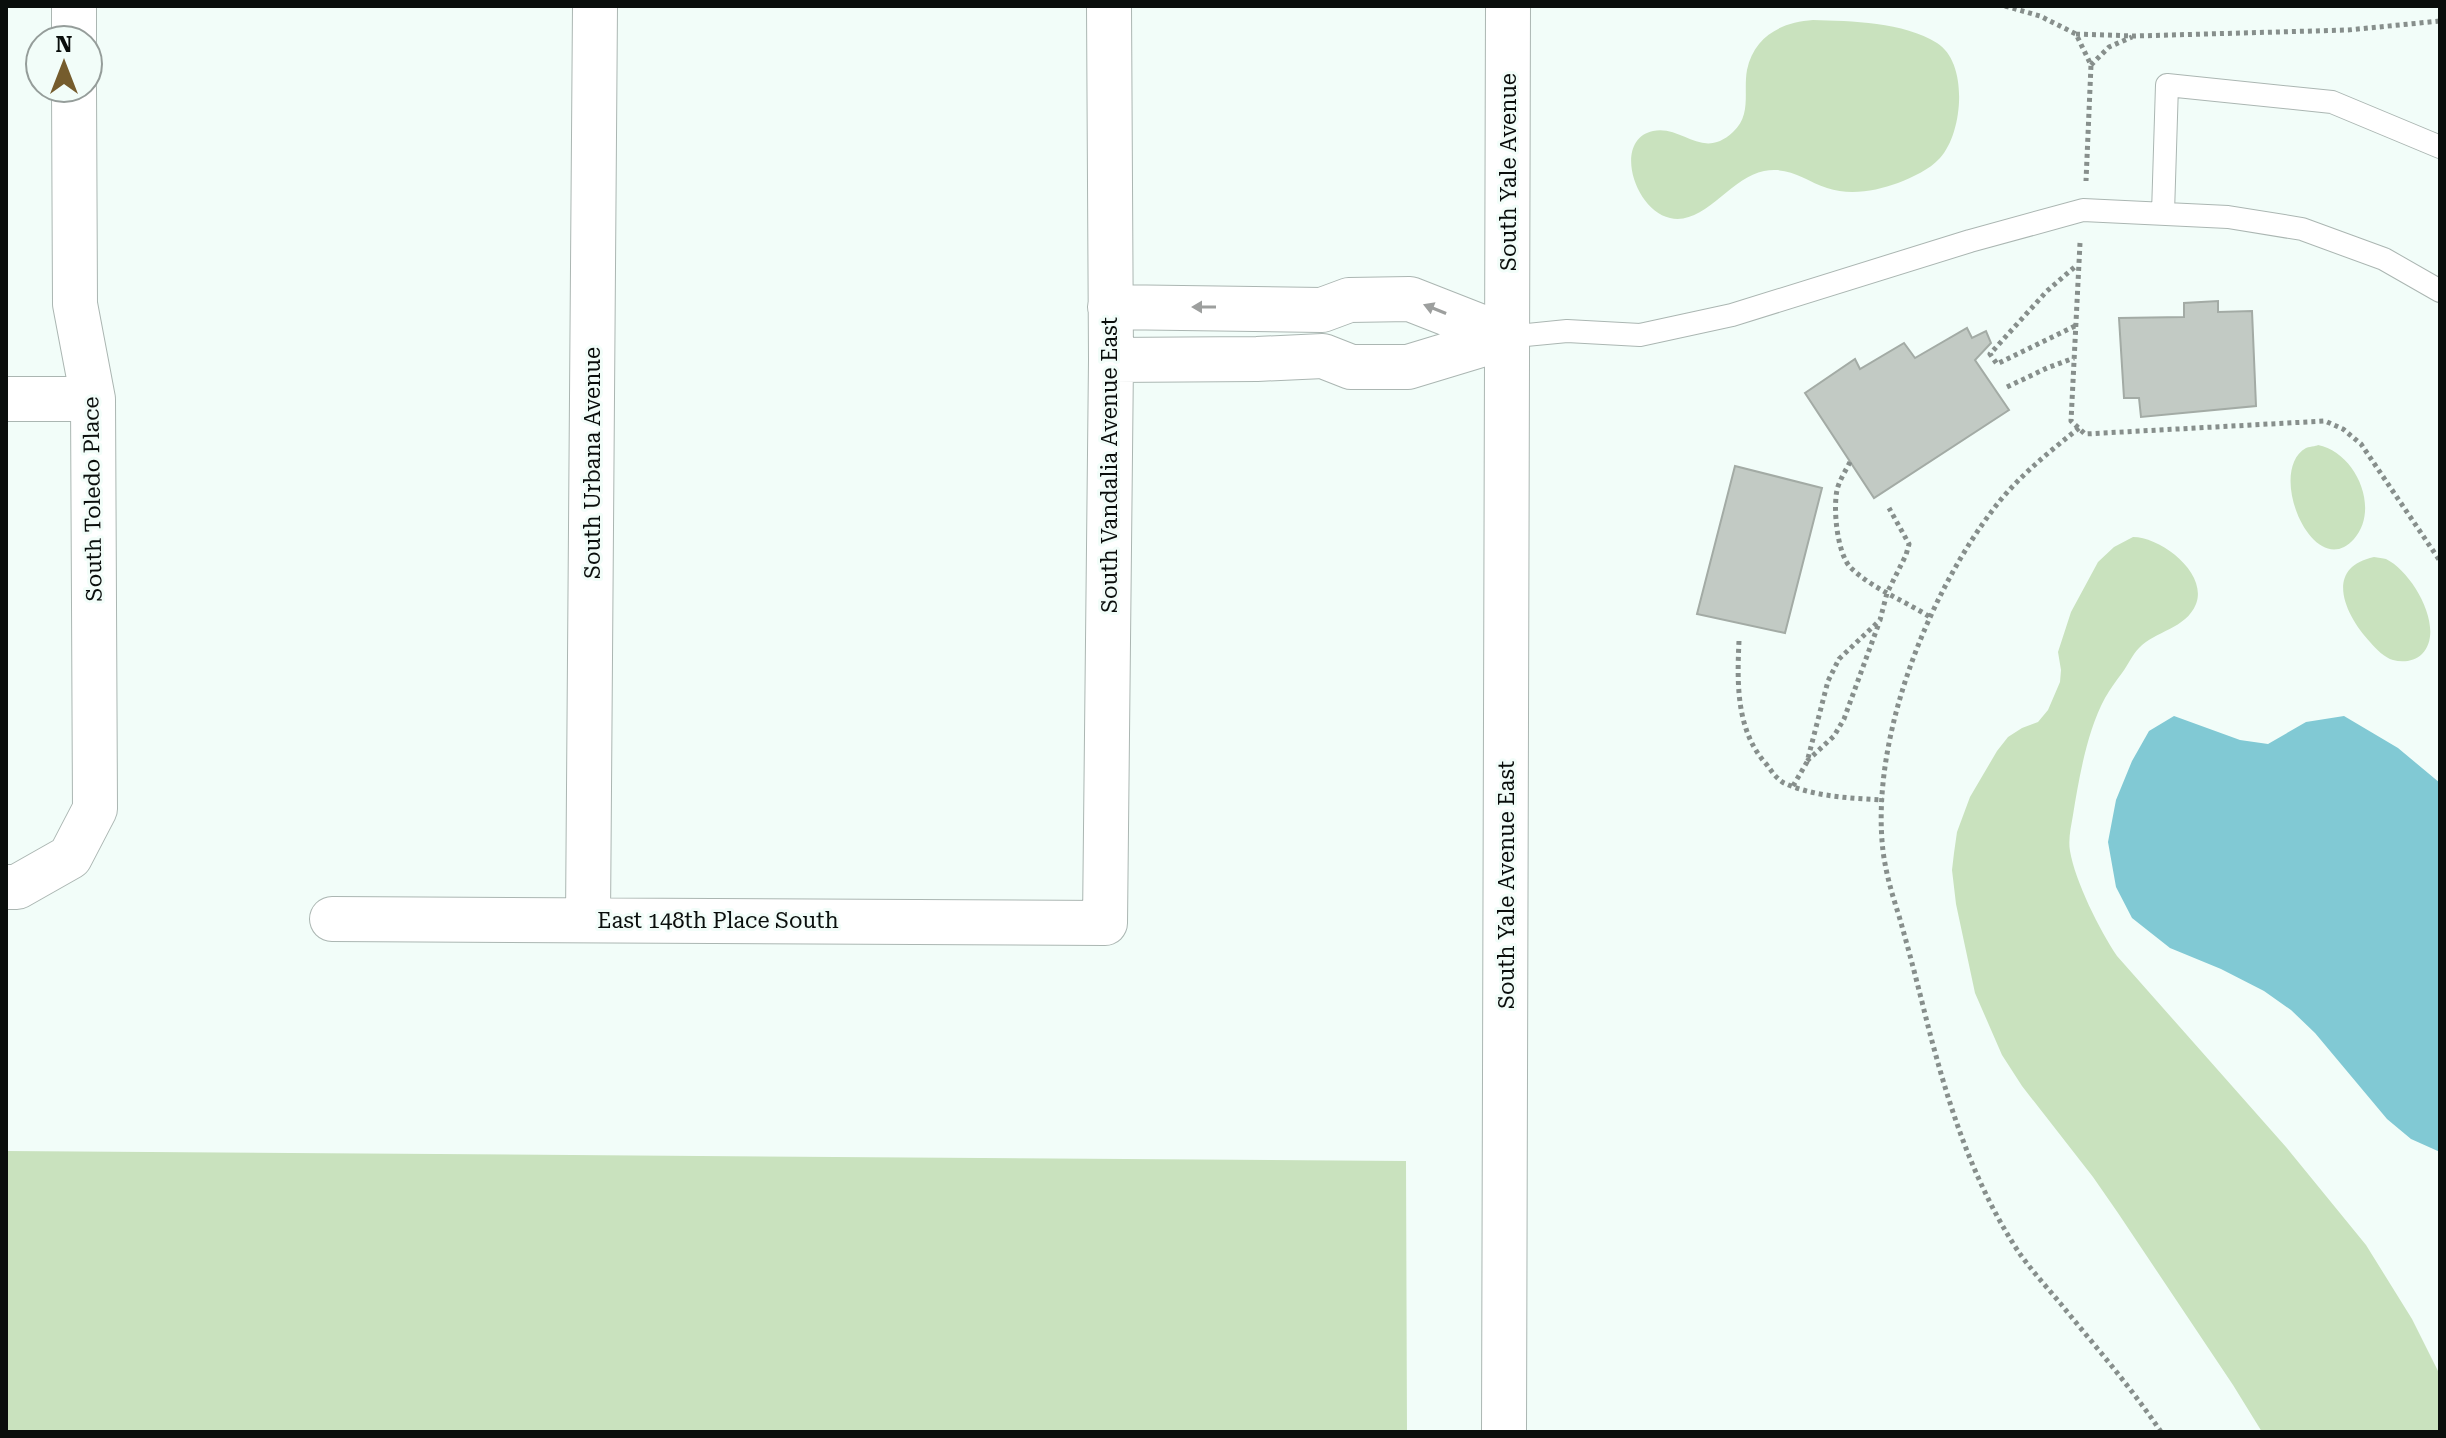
<svg xmlns="http://www.w3.org/2000/svg" width="2446" height="1438" font-family="'Roboto Serif',serif">
  <style>
    .green { fill: #c9e2be }
    .water { fill: #81c9d4 }
    .building { fill: #c2cac4; stroke: #a3aba5; stroke-width: 2 }
    .lines { fill: none; stroke-linecap: round; stroke-linejoin: round }
    .lane-casing { stroke: #abb6b2; stroke-width: 24 }
    .street-casing { stroke: #abb6b2; stroke-width: 46 }
    .secondary-casing { stroke: #abb6b2; stroke-width: 46 }
    .path { stroke: #878f8c; stroke-width: 5; stroke-dasharray: 4 4; stroke-linecap: butt }
    .lane { stroke: #fff; stroke-width: 22 }
    .street { stroke: #fff; stroke-width: 44 }
    .secondary { stroke: #fff; stroke-width: 44 }
    .oneway { fill: #9d9f9e }
    .labels { text-anchor: middle; stroke-width: 6; stroke-linejoin: round; paint-order: stroke }
    .street-label { font-size: 22px; fill: #0a0e0c; stroke: #f2fdf9 }
  </style>
  <rect width="100%" height="100%" fill="#f2fdf9"/>
  <!-- green -->
  <path class="green" d="M1813 20C1851 21 1904 22 1937 43 1969 63 1963 133 1940 158 1929 170 1913 177 1898 183 1876 191 1850 196 1827 188 1806 181 1789 166 1764 171 1731 177 1704 226 1670 218 1635 211 1612 140 1653 131 1683 125 1702 161 1733 132 1752 115 1743 92 1747 70 1754 36 1782 22 1813 20Z
    M2318 445C2355 452 2381 508 2354 539 2314 584 2265 471 2306 448 2307 447 2317 446 2318 445Z
    M2133 537C2161 537 2208 573 2196 604 2186 629 2155 631 2139 648 2132 655 2128 665 2122 673 2116 681 2110 689 2105 698 2087 731 2079 778 2073 815 2071 827 2068 839 2070 851 2075 881 2100 931 2117 956L2286 1147 2366 1245 2412 1319 2440 1375V1432H2262L2233 1385 2118 1213 2093 1177 2022 1086 2002 1055 1975 993 1956 904 1952 870 1954 853 1957 832 1970 797 1997 751 2008 737 2022 728 2038 722 2048 710 2060 682 2061 670 2058 652 2071 612 2098 562 2114 547Z
    M2374 557C2378 558 2383 558 2386 559 2413 572 2446 630 2422 654 2415 661 2403 663 2393 660 2385 658 2376 649 2370 642 2345 615 2323 568 2374 557Z
    M6 1151 1406 1161 1407 1432H6Z"/>
  <!-- water -->
  <path class="water" d="M2174 716 2240 740 2268 744 2306 722 2344 716 2398 748 2440 783V1152L2411 1139 2387 1119 2315 1033 2291 1010 2264 991 2221 969 2170 948 2132 918 2116 887 2108 842 2116 800 2132 761 2149 731Z"/>
  <!-- building -->
  <path class="building" d="M2218 301V312L2252 311 2256 406 2141 417 2139 398H2124L2119 318 2184 317V303Z
    M1967 328 1972 338 1986 331 1991 343 1975 360 2009 410 1874 498 1805 393 1855 359 1860 369 1904 343 1915 358Z
    M1735 466 1822 488 1785 633 1697 614Z"/>
  <g class="lines">
    <defs>
      <path id="lane" d="M2163 213 2167 85 2332 102 2440 147
        M1507 337 1567 331 1640 335 1732 315 1970 241 2083 210 2228 217 2302 229 2384 259 2440 291"/>
      <path id="street" d="M74 6V40
        M1110 307 1322 310 1349 300 1410 299 1507 337
        M1111 360 1257 359 1323 356 1351 367H1408L1507 337
        M6 399H93
        M6 887H17L70 857 95 809 93 399 75 304 74 88
        M332 919 1105 923 1111 360 1109 6
        M588 919 595 6"/>
      <path id="secondary" d="M1504 1432 1508 6"/>
    </defs>
    <!-- lane casing -->
    <use href="#lane" class="lane-casing"/>
    <!-- street casing -->
    <use href="#street" class="street-casing"/>
    <!-- secondary casing -->
    <use href="#secondary" class="secondary-casing"/>
    <!-- path -->
    <path class="path" d="M2005 6 2040 16 2076 34 2091 65 2086 181
      M2076 34 2135 36 2348 30 2440 21
      M2091 65 2109 47 2132 37
      M2080 243 2071 421 2085 434 2325 421 2343 429 2361 444 2440 561
      M2075 326 1997 364 1990 354 2047 291 2077 265
      M2007 387 2047 368 2074 358
      M2079 428C2049 452 2019 476 1995 507 1928 594 1870 740 1883 851 1886 874 1892 894 1899 916 1908 947 1916 978 1924 1010 1945 1094 1970 1178 2018 1251 2030 1269 2046 1286 2060 1303 2094 1345 2131 1387 2161 1432
      M1850 462C1846 470 1839 481 1837 490 1833 509 1837 554 1851 568 1873 589 1905 601 1930 617
      M1739 641C1737 684 1736 731 1767 765 1772 772 1777 779 1784 783 1815 797 1850 798 1883 800
      M1807 761 1834 736 1844 719 1879 623
      M1793 786 1807 762 1828 681 1839 659 1880 620 1887 593 1906 555 1909 544 1889 508"/>
    <!-- lane -->
    <use href="#lane" class="lane"/>
    <!-- street -->
    <use href="#street" class="street"/>
    <!-- secondary -->
    <use href="#secondary" class="secondary"/>
  </g>
  <!-- one-way arrows -->
  <defs><path id="oneway-solid" d="M-6-.8H1V-3.2L6.5 0L1 3.2V.8H-6Z" transform="scale(2)"/></defs>
  <g class="oneway">
    <use href="#oneway-solid" transform="translate(1204 307) rotate(-180)"/>
    <use href="#oneway-solid" transform="translate(1435 309) rotate(-158)"/>
  </g>
  <g class="labels">
    <!-- street labels -->
    <g class="street-label">
      <text transform="translate(1508 172) rotate(-90)" y="8">South Yale Avenue</text>
      <text transform="translate(592 463) rotate(-90)" y="8">South Urbana Avenue</text>
      <text transform="translate(1109 465) rotate(-90)" y="8">South Vandalia Avenue East</text>
      <text transform="translate(92 499) rotate(-91)" y="8">South Toledo Place</text>
      <text transform="translate(1506 885) rotate(-90)" y="8">South Yale Avenue East</text>
      <text x="718" y="928">East 148th Place South</text>
    </g>
  </g>
  <!-- border -->
  <rect width="2446" height="1438" fill="none" stroke="#0a0e0c" stroke-width="16"/>
  <!-- north arrow -->
  <g transform="translate(64 64)"><circle r="38" fill="#f2fdf9" stroke="#959d9a" stroke-width="2"/>
  <path d="M0-6L14 30L0 20L-14 30Z" fill="#755c2d"/>
  <text y="-12" font-size="22" font-weight="bold" text-anchor="middle" fill="#0a0e0c">N</text>
  </g>
</svg>
